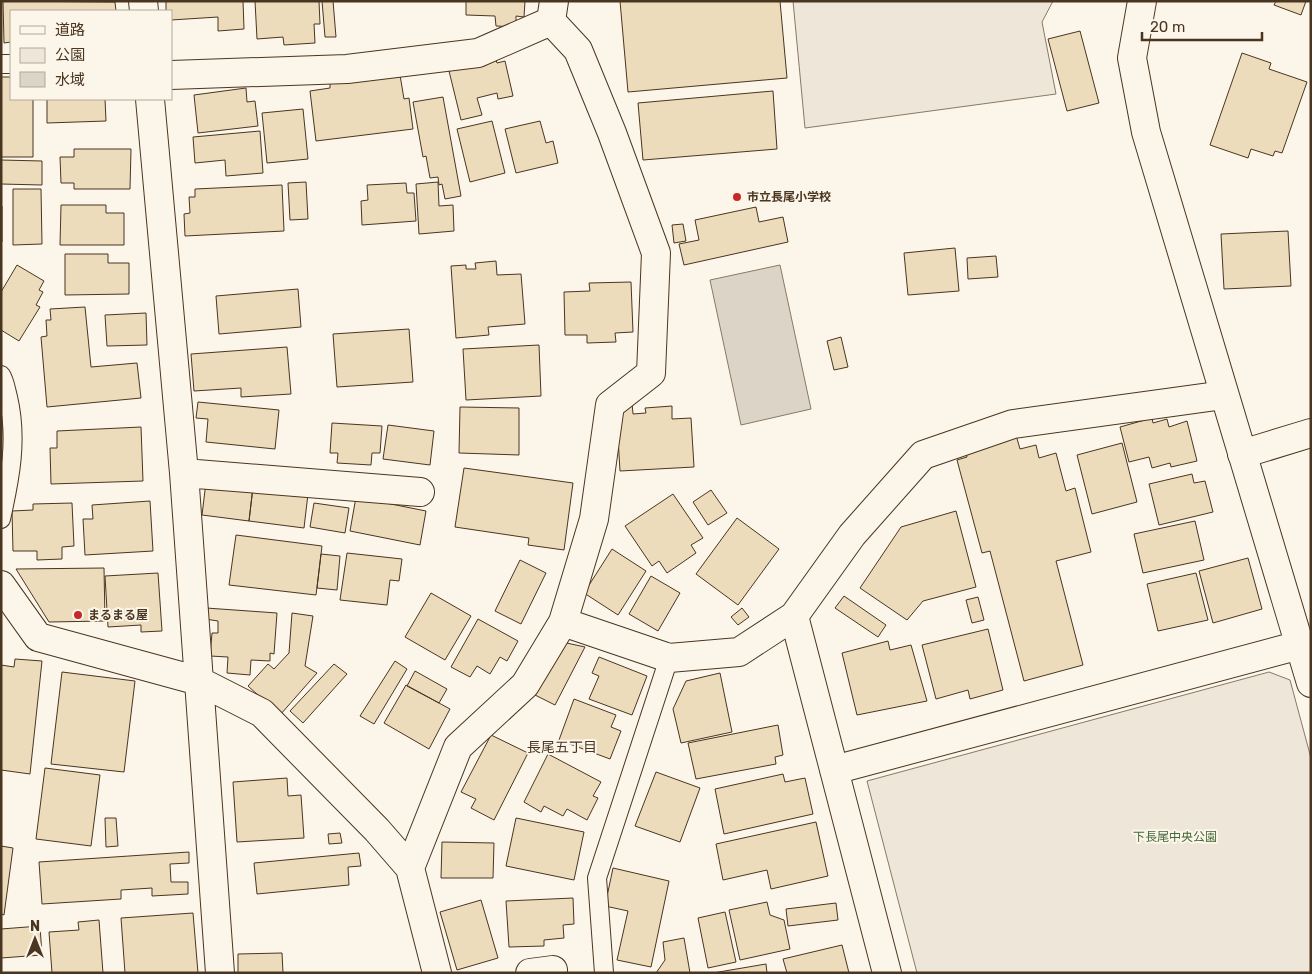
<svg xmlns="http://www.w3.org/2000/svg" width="1312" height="974" font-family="Rubik,'Noto Sans JP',sans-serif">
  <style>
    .green { fill: #ede6d9; stroke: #887966 }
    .water { fill: #dcd4c6; stroke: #887966 }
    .building { fill: #ecdcbc; stroke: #4a3520 }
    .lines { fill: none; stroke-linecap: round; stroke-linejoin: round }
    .service-casing { stroke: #4a3520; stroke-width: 20 }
    .minor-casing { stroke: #4a3520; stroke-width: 30 }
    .tertiary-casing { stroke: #4a3520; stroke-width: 30 }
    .service { stroke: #fbf6e9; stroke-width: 18 }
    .minor { stroke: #fbf6e9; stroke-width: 28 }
    .tertiary { stroke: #fbf6e9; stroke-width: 28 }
    .poi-dot { fill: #c62828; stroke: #fbf6e9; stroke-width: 2 }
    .labels { text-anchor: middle; stroke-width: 4; stroke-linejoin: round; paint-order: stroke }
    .poi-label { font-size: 12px; font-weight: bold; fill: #4a3520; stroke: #fbf6e9; text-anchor: start }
    .park-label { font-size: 12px; fill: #436837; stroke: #fbf6e9 }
    .neighbourhood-label { font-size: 14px; fill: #4a3520; stroke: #fbf6e9 }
  </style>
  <rect width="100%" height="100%" fill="#fbf6e9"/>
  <!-- green -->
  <path class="green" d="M793 1H1053L1042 22 1056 94 805 128Z
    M1269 672 1290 680 1311 758V973H917L867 781Z"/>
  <!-- water -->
  <path class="water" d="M780 265 811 409 741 425 710 280Z"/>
  <!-- building -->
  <path class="building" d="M3 1 115 2 116 11H11V42L4 43Z
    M166 1H243L244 29 218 31V17L171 20V11H166Z
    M255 1H319L320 24H314L315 43 284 45 283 37 257 39Z
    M322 1H333L336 37H325Z
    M466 1H525L524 17 516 16V27L496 26 495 16 466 15Z
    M620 1H780L787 78 628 92Z
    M1276 1H1306L1301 15 1274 5Z
    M1080 31 1099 103 1067 111 1048 39Z
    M1242 53 1271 63 1269 69 1307 82 1282 153 1275 151 1273 156 1251 149 1248 158 1210 145Z
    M496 60 497 63 505 61 513 96 498 99 497 93 477 98 482 115 461 120 449 71Z
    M400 75 404 99 409 98 413 129 316 141 310 91 330 88V80Z
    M1 77H11V99H33V157H1Z
    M246 88 247 102 255 101 258 126 198 133 194 95Z
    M773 91 777 149 643 160 638 103Z
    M443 97 461 196 445 199 442 184 439 185 438 177 430 178 426 156 423 157 413 102Z
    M47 99H105L106 121 47 123Z
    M303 109 308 159 267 163 262 113Z
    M492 121 505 173 470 182 457 129Z
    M540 121 546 143 553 141 558 163 516 173 505 129Z
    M260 131 263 173 226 176 225 160 195 163 193 137Z
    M74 149H131L130 189H74V183H61L60 157H74Z
    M1 160 42 161V185L1 184Z
    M306 182 308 219 290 220 288 183Z
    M438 182 439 206 453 205 454 231 419 234 416 184Z
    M406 183 407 193H414L416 221 362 225 361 201 368 200 367 185Z
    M282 185 284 231 185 236 184 214 190 213 189 197H195V189Z
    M13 189H41L42 244 13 245Z
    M61 205H106V213H124V245H60Z
    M1 206H2V242H1Z
    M756 207 759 222 783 217 788 242 684 265 679 244 699 240 695 220Z
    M683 224 686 241 674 243 672 225Z
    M1288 231 1291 286 1224 289 1221 234Z
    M955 248 959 291 908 295 904 253Z
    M65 254H108V263H129V294L65 295Z
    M996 256 998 277 968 279 967 258Z
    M496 261 497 275 521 274 525 324 488 327 489 335 456 338 451 266 466 265V269H476L475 263Z
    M17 265 44 281 39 290 43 292 36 305 40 307 19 341 1 330V292Z
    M631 282 633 332 615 333 616 342 587 343V335H565L564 292 590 291 589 283Z
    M298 289 301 327 219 334 216 296Z
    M85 307 91 367 137 363 141 398 47 407 41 337 47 336 46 320H51L50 309Z
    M146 313 147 345 107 346 105 315Z
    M409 329 413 382 337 387 333 334Z
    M841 337 848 367 834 370 827 341Z
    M539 345 541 396 466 400 463 349Z
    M287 347 291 394 241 397V388L194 391 191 354Z
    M198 402 279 410 275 449 206 442 208 419 196 418Z
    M632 403 633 414 646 413 645 408 672 406V419L691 418 694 467 620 471 616 404Z
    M460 407 519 408V455L459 453Z
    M1152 418 1153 423 1167 419 1169 427 1187 421 1197 461 1171 467 1170 463 1152 468 1149 457 1129 462 1120 427Z
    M332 423 382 426 380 453H372L371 465 337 463 338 453H330Z
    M388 425 434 431 430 465 383 459Z
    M141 427 143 481 51 484 50 448H57V431Z
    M1016 435 1020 449 1036 445 1039 458 1056 453 1066 491 1075 488 1091 552 1056 561 1083 665 1024 681 990 551 982 553 957 460 967 457 965 449Z
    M1122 443 1137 502 1092 514 1077 455Z
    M464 468 573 483 564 550 528 545 529 538 455 527Z
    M1192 474 1194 483 1205 481 1213 512 1159 525 1149 484Z
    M206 482 253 487 249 521 202 515Z
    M253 487 308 494 304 528 249 521Z
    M711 490 727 513 708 525 693 502Z
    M673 494 703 538 691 545 696 553 667 573 659 561 652 566 625 526Z
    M356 497 426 511 420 545 350 531Z
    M150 501 153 551 85 555 83 519H93L92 505Z
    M72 503 74 546 62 547V559L37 560V551H13L12 511 33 510V504Z
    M314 503 349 508 345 533 310 527Z
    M956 511 976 587 923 601 907 620 860 588 901 527Z
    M737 518 779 549 738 605 696 574Z
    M1195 521 1204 560 1143 573 1134 534Z
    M236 535 322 546 316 595 229 585Z
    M612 549 646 571 618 615 584 593Z
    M347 553 402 559 399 581 390 580 387 605 340 600Z
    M321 554 340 556 337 590 317 588Z
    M1248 558 1262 609 1213 623 1199 571Z
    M520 560 546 573 521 624 495 611Z
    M104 568 105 621 49 622 16 569Z
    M158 573 162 631 141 632V625L108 627 105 576Z
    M1196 573 1208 620 1158 631 1147 584Z
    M651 576 680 593 658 631 629 614Z
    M431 593 471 616 445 660 405 637Z
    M844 596 886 625 878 637 835 608Z
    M978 597 984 620 972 623 966 600Z
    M206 608 277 613 274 654 270 653V661L251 660 250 675 227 673 228 657 210 656 212 633H218V621L205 619Z
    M742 608 749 617 738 625 731 617Z
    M292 613 313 616 305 666 317 673 280 715 248 686 268 664 274 669 289 653Z
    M478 619 518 641 507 661 500 657 490 674 477 666 470 677 451 667Z
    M988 629 1003 690 970 699 968 690 936 699 922 645Z
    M888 641 890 650 911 645 927 701 857 715 842 653Z
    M562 642 585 647 555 705 527 691Z
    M599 657 647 676 632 715 589 699 599 676 592 673Z
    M15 659 42 661 30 774 1 770V665L14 667Z
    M395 661 407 669 374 724 360 716Z
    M334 664 347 674 303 723 290 711Z
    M415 671 447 689 439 703 407 686Z
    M62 672 135 681 124 772 51 764Z
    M720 673 732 732 681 743 673 709 686 681Z
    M406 685 450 709 429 749 384 723Z
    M574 699 616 715 611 727 621 731 610 759 559 740Z
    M778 725 783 755 775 757 776 764 696 779 688 743Z
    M491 735 528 753 494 820 471 808 476 799 461 792Z
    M548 754 601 782 593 796 598 798 587 820 567 809 563 816 544 806 541 812 524 802Z
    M45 768 100 775 91 846 36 839Z
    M656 772 700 788 680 842 635 826Z
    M783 774 785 782 805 778 813 814 724 834 715 789Z
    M287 778 288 796 301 795 304 838 237 842 233 782Z
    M105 818H116L118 846 106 847Z
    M516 818 584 832 574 880 506 866Z
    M816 822 828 876 771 889 767 870 723 880 716 844Z
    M340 833 342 843 329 844 328 834Z
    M442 842 494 843 493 878H441Z
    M1 846 13 848 4 915 1 914Z
    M189 852V863L170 864 171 882H188V894L152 896V888L121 890V899L42 904 39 862Z
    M359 853 361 866 348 867 349 885 257 894 254 863Z
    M613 868 669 881 651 967 617 960 628 911 605 906Z
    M573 898 574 924 563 925 564 938 544 940V946L509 947 506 901Z
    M481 900 498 958 457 970 440 912Z
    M767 902 770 915 784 920 790 949 740 960 729 910Z
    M836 903 838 920 788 926 786 909Z
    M725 912 736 962 708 968 698 918Z
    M193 913 198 973H125L121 918Z
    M99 920 103 973H52L49 932 79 930 78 922Z
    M40 926 42 955 1 958V929Z
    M684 938 690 973H656L665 960 663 942Z
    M842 945 849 973H787L783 959Z
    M282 953 283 973H238V954Z
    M766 964 767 973H713Z"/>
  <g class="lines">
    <defs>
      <path id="service" d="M1 64H11
        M1 375C5 381 6 390 8 397 18 439 10 479 1 519
        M604 973 597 878 669 658"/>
      <path id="minor" d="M143 1 144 11
        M554 1 551 21 578 50 612 133 656 253 651 373 610 405 594 519 563 622
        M171 75 347 69 478 53 551 21
        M150 99 184 473 220 973
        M1242 454 1311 433
        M184 473 420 492
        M1 585 38 637 199 681 262 713 377 830 410 868 437 973
        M834 770 1300 645
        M410 868 458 747 525 685 563 622 669 658 739 652 794 616
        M530 973 553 970
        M887 973 794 616 852 535 923 455 1013 424 1224 395"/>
      <path id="tertiary" d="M1142 1 1132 58 1146 132 1311 683"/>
    </defs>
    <!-- service casing -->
    <use href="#service" class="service-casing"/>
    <!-- minor casing -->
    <use href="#minor" class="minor-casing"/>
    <!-- tertiary casing -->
    <use href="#tertiary" class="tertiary-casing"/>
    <!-- service -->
    <use href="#service" class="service"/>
    <!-- minor -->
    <use href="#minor" class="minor"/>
    <!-- tertiary -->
    <use href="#tertiary" class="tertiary"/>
  </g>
  <!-- markers -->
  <g class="poi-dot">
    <circle cx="737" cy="197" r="5"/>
    <circle cx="78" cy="615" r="5"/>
  </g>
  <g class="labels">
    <!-- poi labels -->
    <g class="poi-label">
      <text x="747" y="201">市立長尾小学校</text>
      <text x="88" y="619">まるまる屋</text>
    </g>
    <!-- park labels -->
    <g class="park-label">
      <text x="1175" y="841">下長尾中央公園</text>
    </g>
    <!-- neighbourhood labels -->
    <g class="neighbourhood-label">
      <text x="562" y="752">長尾五丁目</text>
    </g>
  </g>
  <!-- border -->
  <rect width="1312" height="974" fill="none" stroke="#4a3520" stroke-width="5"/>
  <!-- legend -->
  <rect x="10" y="10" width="162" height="90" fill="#fbf6e9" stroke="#b4a999"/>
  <rect x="20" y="26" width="25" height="8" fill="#fbf6e9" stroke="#b4a999"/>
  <text x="55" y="35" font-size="15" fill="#4a3520">道路</text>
  <rect x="20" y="48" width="25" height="15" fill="#ede6d9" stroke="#b4a999"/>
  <text x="55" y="60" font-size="15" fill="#4a3520">公園</text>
  <rect x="20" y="72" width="25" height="15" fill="#dcd4c6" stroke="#b4a999"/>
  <text x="55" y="85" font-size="15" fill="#4a3520">水域</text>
  <!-- north arrow -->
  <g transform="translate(35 939)" stroke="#fbf6e9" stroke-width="4" paint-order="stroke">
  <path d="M0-4L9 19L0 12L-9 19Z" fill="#4a3520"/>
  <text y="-8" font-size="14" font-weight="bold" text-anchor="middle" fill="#4a3520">N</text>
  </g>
  <!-- scale -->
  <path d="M1142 32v8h120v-8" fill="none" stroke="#4a3520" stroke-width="2.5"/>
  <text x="1150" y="32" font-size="15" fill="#4a3520" stroke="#fbf6e9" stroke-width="4" paint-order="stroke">20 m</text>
</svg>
